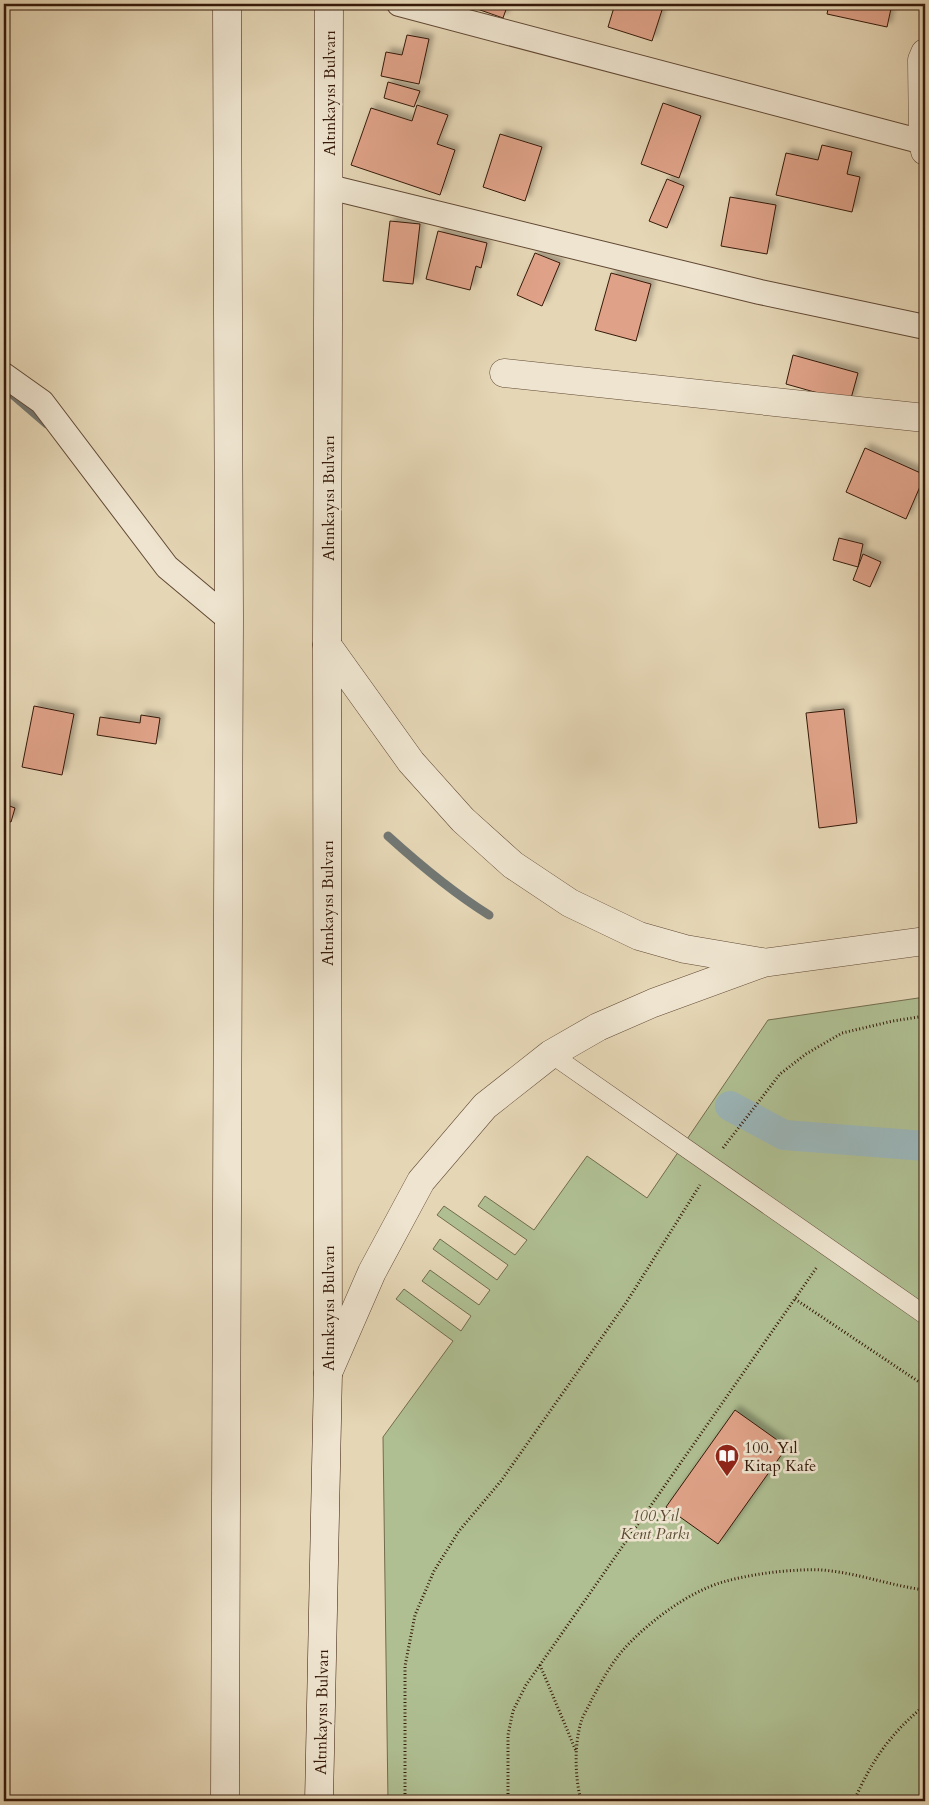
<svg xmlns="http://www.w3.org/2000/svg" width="929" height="1805" font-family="Cardo,serif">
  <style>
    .green { fill: #afbf92; stroke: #726c4e }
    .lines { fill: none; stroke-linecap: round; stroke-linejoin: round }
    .stream { stroke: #727773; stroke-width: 9 }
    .canal { stroke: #9bb6b9; stroke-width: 30 }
    .building { fill: #dfa288; stroke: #351909; filter: url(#shadow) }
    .pedestrian-casing { stroke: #614834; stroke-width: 19 }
    .minor-casing { stroke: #614834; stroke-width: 26 }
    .tertiary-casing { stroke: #614834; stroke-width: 29 }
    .secondary-casing { stroke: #351909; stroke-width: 29 }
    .path { stroke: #351909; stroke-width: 3; stroke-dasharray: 1 2.5; stroke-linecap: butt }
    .pedestrian { stroke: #eee4cf; stroke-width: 18 }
    .minor { stroke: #eee4cf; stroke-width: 24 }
    .tertiary { stroke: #eee4cf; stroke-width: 28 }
    .secondary { stroke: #eee4cf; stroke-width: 28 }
    .labels { text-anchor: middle; stroke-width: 5; stroke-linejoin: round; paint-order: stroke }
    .street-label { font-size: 16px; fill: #351909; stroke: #eee4cf }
    .poi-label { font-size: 16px; fill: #351909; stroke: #eee4cf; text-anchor: start }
    .park-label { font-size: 16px; font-style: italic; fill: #5a4b32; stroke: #eee4cf }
  </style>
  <defs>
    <filter id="shadow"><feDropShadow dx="4.5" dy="-4.5" stdDeviation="2.5" flood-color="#0004"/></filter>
  </defs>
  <rect width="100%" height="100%" fill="#e5d6b5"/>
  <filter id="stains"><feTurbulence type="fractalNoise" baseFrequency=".004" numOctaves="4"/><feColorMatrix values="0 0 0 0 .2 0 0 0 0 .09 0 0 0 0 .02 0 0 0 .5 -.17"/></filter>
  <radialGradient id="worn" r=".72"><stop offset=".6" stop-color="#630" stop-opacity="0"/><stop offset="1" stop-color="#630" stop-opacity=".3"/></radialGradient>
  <!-- green -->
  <path class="green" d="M925 997V1801H388L383 1437 453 1341 396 1299 404 1289 461 1331 471 1316 422 1281 430 1270 479 1305 490 1290 433 1249 440 1239 497 1280 508 1265 437 1215 444 1206 515 1255 527 1240 478 1206 485 1196 534 1230 587 1156 647 1198 768 1020Z"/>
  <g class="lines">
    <!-- stream -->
    <path class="stream" d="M11 393 47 424
      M388 836C420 865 452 892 489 915"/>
    <!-- canal -->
    <path class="canal" d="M730 1106 784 1135 925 1146"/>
  </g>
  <!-- building -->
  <path class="building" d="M463 4H508L503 18Z
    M615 4H642L662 10 652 41 608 27Z
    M829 4H892L887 27 827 14Z
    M407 35 429 39 419 84 381 76 386 52 402 55Z
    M388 82 420 91 414 107 384 98Z
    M663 103 701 116 679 178 641 164Z
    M417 105 448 115 437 144 455 150 440 195 351 165 371 108 412 121Z
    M500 134 542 147 525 201 483 187Z
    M822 145 852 152 847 174 860 177 852 212 776 195 786 153 818 160Z
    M667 179 684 186 667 228 649 221Z
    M730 197 776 205 767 254 721 246Z
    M390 221 420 224 413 284 383 281Z
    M438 231 487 243 481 268 476 266 470 290 426 279Z
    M535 253 560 263 542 306 517 295Z
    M611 273 651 284 636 341 595 330Z
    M793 355 858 373 850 402 786 384Z
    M865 448 925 475 906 519 846 492Z
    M839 538 863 544 858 567 833 560Z
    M863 554 881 562 870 587 853 580Z
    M34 706 74 714 62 775 22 767Z
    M844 709 857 823 819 828 806 713Z
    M141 715 160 718 156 744 97 735 100 717 140 723Z
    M4 804 15 808 11 822 4 820Z
    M735 1410 787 1447 718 1544 666 1507Z"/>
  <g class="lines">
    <defs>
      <path id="pedestrian" d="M551 1054 925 1315"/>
      <path id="minor" d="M399 4 923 142
        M329 187 760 292 925 327
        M4 375 42 402 167 567 229 619"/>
      <path id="tertiary" d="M925 53 922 60 923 142 925 151
        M504 373 925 418
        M327 645 411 762 463 820 513 865 570 903 639 936 685 949 762 962
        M328 1373 372 1272 421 1181 485 1106 551 1054 598 1027 653 1003 763 963 925 941"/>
      <path id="secondary" d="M225 1801 229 619 227 4
        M319 1801 328 1373 327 645 329 4"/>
    </defs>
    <!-- pedestrian casing -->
    <use href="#pedestrian" class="pedestrian-casing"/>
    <!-- minor casing -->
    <use href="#minor" class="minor-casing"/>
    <!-- tertiary casing -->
    <use href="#tertiary" class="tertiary-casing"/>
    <!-- secondary casing -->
    <use href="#secondary" class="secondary-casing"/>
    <!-- path -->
    <path class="path" d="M723 1148 780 1074 806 1054 842 1033 893 1021 925 1016
      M795 1299 925 1386
      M540 1665 576 1751
      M405 1801V1666L415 1615 434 1571 459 1531 501 1481 626 1303 700 1185
      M508 1801V1735L513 1711 526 1685 817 1267
      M581 1801C575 1777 574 1746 581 1722 583 1715 588 1708 591 1701 600 1684 610 1665 623 1650 647 1623 688 1592 723 1582 748 1575 776 1571 802 1570 843 1567 884 1585 925 1590
      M854 1801C872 1760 890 1734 925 1705"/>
    <!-- pedestrian -->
    <use href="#pedestrian" class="pedestrian"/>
    <!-- minor -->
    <use href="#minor" class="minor"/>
    <!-- tertiary -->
    <use href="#tertiary" class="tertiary"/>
    <!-- secondary -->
    <use href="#secondary" class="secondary"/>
  </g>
  <!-- icons -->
  <defs>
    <symbol id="library-pin" viewBox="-11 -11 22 30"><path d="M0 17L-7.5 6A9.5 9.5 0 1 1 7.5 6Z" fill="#8f2418" stroke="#eee4cf"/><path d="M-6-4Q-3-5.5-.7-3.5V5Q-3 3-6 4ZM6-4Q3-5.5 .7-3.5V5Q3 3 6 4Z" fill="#fff"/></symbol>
  </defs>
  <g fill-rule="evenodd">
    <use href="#library-pin" x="713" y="1442" width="28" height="38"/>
  </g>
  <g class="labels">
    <!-- street labels -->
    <g class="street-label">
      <text transform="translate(329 93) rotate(-90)" y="6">Altınkayısı Bulvarı</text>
      <text transform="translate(328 498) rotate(-90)" y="6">Altınkayısı Bulvarı</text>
      <text transform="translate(327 903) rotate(-90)" y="6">Altınkayısı Bulvarı</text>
      <text transform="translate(328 1308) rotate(-90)" y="6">Altınkayısı Bulvarı</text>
      <text transform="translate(321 1712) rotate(-89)" y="6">Altınkayısı Bulvarı</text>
    </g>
    <!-- poi labels -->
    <g class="poi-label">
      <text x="744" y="1453">100. Yıl<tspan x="744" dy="18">Kitap Kafe</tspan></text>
    </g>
    <!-- park labels -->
    <g class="park-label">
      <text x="655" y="1521">100.Yıl<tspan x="655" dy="18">Kent Parkı</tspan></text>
    </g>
  </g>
  <!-- margin -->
  <rect width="929" height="1805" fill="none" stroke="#e5d6b5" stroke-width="20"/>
  <rect x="5" y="5" width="919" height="1795" fill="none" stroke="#351909" stroke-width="2.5"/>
  <rect x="10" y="10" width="909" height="1785" fill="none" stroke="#351909"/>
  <rect width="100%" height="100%" filter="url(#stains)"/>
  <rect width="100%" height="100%" fill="url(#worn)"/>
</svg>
